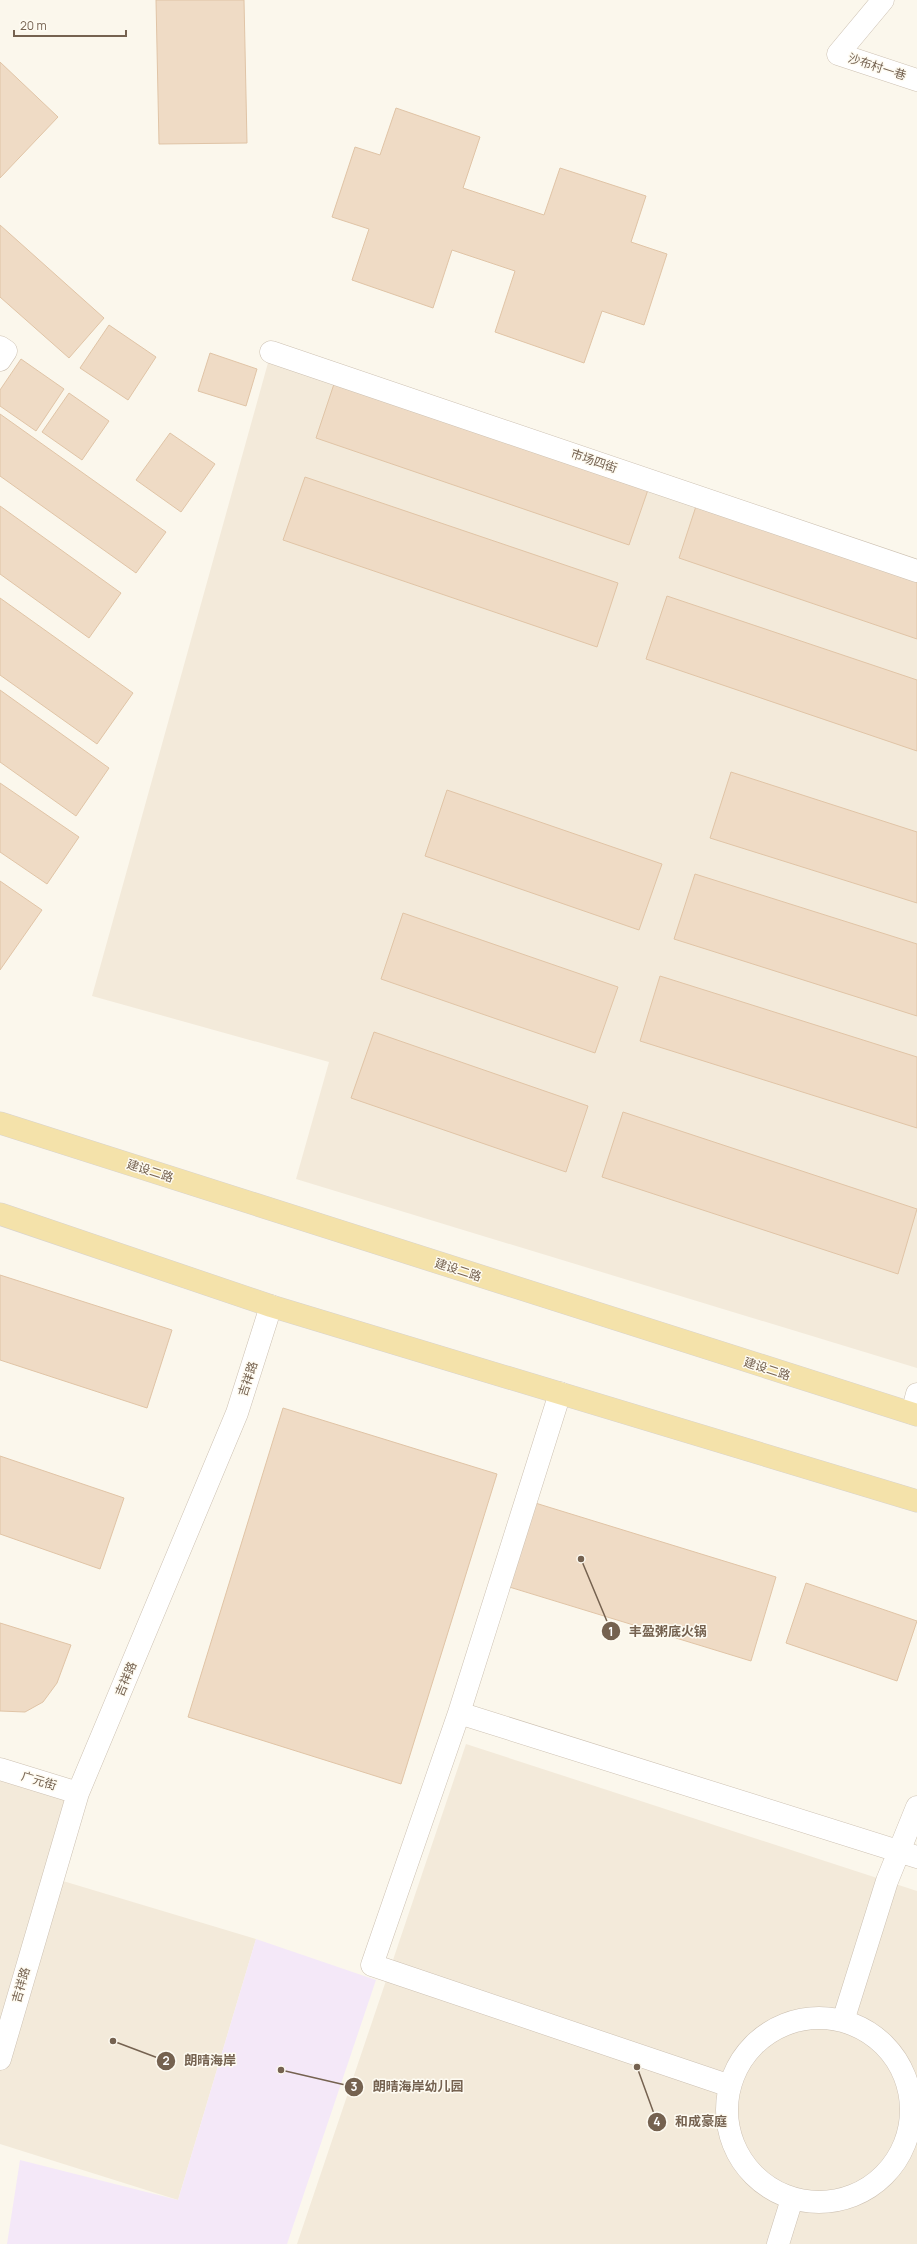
<svg xmlns="http://www.w3.org/2000/svg" width="917" height="2244" font-family="Manrope,'Noto Sans SC',sans-serif">
  <style>
    .residential { fill: #f3eada }
    .education { fill: #f4e8f8 }
    .building { fill: #efdbc5; stroke: #e0c4a6 }
    .lines { fill: none; stroke-linecap: round; stroke-linejoin: round }
    .minor-casing { stroke: #cdc1b2; stroke-width: 23 }
    .major-casing { stroke: #d8d3ce; stroke-width: 23 }
    .minor { stroke: #fff; stroke-width: 22 }
    .major { stroke: #f4e2aa; stroke-width: 22 }
    .labels { text-anchor: middle; stroke-width: 3; stroke-linejoin: round; paint-order: stroke }
    .street-label { font-size: 12px; fill: #756250; stroke: #fefbf2 }
    .leader { fill: none; stroke: #756250; stroke-width: 1.5 }
    .callout-dot { fill: #756250; stroke: #fefbf2; stroke-width: 1.5 }
    .mark-label { font-size: 12px; text-anchor: middle; font-weight: bold; fill: #fff }
    .callout-label { font-size: 13px; text-anchor: middle; font-weight: bold; fill: #756250; stroke: #fefbf2; stroke-width: 3; stroke-linejoin: round; paint-order: stroke }
  </style>
  <rect width="100%" height="100%" fill="#fbf7ec"/>
  <!-- residential -->
  <path class="residential" d="M271 352 917 567V1368L296 1179 329 1062 92 996Z
    M466 1744 917 1891V2244H297Z
    M0 1769 78 1793 53 1878 256 1939 178 2200 0 2144Z"/>
  <!-- education -->
  <path class="education" d="M256 1939 376 1980 287 2244H7L20 2160 178 2200Z"/>
  <!-- building -->
  <path class="building" d="M156 0H244L247 143 159 144Z
    M0 62 58 117 0 178Z
    M396 108 480 137 463 188 544 215 560 168 646 196 631 242 667 254 644 325 602 311 584 363 495 332 515 271 452 250 433 308 352 280 369 229 332 217 355 147 380 155Z
    M0 225 104 318 69 358 0 297Z
    M109 325 156 357 128 400 80 368Z
    M210 353 257 369 246 406 198 391Z
    M21 359 64 389 36 431 0 406V390Z
    M337 375 651 481 629 545 316 438Z
    M69 393 109 421 82 460 42 432Z
    M0 414 166 532 136 573 0 476Z
    M170 433 215 464 181 512 136 480Z
    M305 477 618 583 597 647 283 540Z
    M700 494 917 567V639L679 558Z
    M0 506 121 593 89 638 0 574Z
    M667 596 917 680V751L646 659Z
    M0 598 133 693 97 744 0 675Z
    M0 690 109 768 76 816 0 762Z
    M731 772 917 832V903L710 838Z
    M0 783 79 837 47 884 0 852Z
    M447 790 662 864 639 930 425 856Z
    M695 874 917 944V1016L674 939Z
    M0 881 42 910 0 970Z
    M403 913 618 987 595 1053 381 979Z
    M660 976 917 1057V1128L640 1041Z
    M374 1032 588 1106 566 1172 351 1098Z
    M623 1112 917 1209 898 1274 602 1177Z
    M0 1275 172 1330 147 1408 0 1360Z
    M283 1408 497 1474 401 1784 188 1717Z
    M0 1456 124 1498 100 1569 0 1534Z
    M532 1502 776 1577 751 1661 506 1586Z
    M806 1583 917 1621 897 1681 786 1643Z
    M0 1623 71 1645 57 1683 43 1702 25 1712 0 1711Z"/>
  <g class="lines">
    <defs>
      <path id="minor" d="M883 0 838 54 917 80
        M0 347 6 351 0 360
        M271 352 917 571
        M560 1393 459 1713 372 1965 730 2086
        M912 1413 917 1394
        M459 1713 917 1857
        M0 1769 78 1793
        M727 2110a92 92 0 1 1 184 0a92 92 0 1 1-184 0Z
        M843 2021 887 1881 917 1807
        M0 2059 78 1793 237 1413 271 1306
        M778 2244 792 2199"/>
      <path id="major" d="M0 1123 917 1415
        M0 1214 271 1306 917 1501"/>
    </defs>
    <!-- minor casing -->
    <use href="#minor" class="minor-casing"/>
    <!-- major casing -->
    <use href="#major" class="major-casing"/>
    <!-- minor -->
    <use href="#minor" class="minor"/>
    <!-- major -->
    <use href="#major" class="major"/>
  </g>
  <g class="labels">
    <!-- street labels -->
    <g class="street-label">
      <text transform="translate(877 67) rotate(18)" y="4">沙布村一巷</text>
      <text transform="translate(594 461) rotate(19)" y="4">市场四街</text>
      <text transform="translate(150 1171) rotate(18)" y="4">建设二路</text>
      <text transform="translate(458 1270) rotate(18)" y="4">建设二路</text>
      <text transform="translate(767 1369) rotate(18)" y="4">建设二路</text>
      <text transform="translate(248 1379) rotate(-72)" y="4">吉祥路</text>
      <text transform="translate(126 1679) rotate(-67)" y="4">吉祥路</text>
      <text transform="translate(39 1781) rotate(17)" y="4">广元街</text>
      <text transform="translate(21 1985) rotate(-74)" y="4">吉祥路</text>
    </g>
  </g>
  <!-- callouts -->
  <path class="leader" d="M581 1559L611 1631M113 2041L166 2061M281 2070L354 2087M637 2067L657 2122"/>
  <g class="callout-dot">
    <circle cx="581" cy="1559" r="4"/>
    <circle cx="113" cy="2041" r="4"/>
    <circle cx="281" cy="2070" r="4"/>
    <circle cx="637" cy="2067" r="4"/>
    <circle cx="611" cy="1631" r="10"/>
    <circle cx="166" cy="2061" r="10"/>
    <circle cx="354" cy="2087" r="10"/>
    <circle cx="657" cy="2122" r="10"/>
  </g>
  <g class="mark-label">
    <text x="611" y="1636">1</text>
    <text x="166" y="2065">2</text>
    <text x="354" y="2091">3</text>
    <text x="657" y="2126">4</text>
  </g>
  <g class="callout-label">
    <text x="668" y="1636">丰盈粥底火锅</text>
    <text x="210" y="2065">朗晴海岸</text>
    <text x="418" y="2091">朗晴海岸幼儿园</text>
    <text x="701" y="2126">和成豪庭</text>
  </g>
  <!-- scale -->
  <path d="M14 30v6h112v-6" fill="none" stroke="#756250" stroke-width="2"/>
  <text x="20" y="30" font-size="12" fill="#756250" stroke="#fefbf2" stroke-width="3" paint-order="stroke">20 m</text>
</svg>
